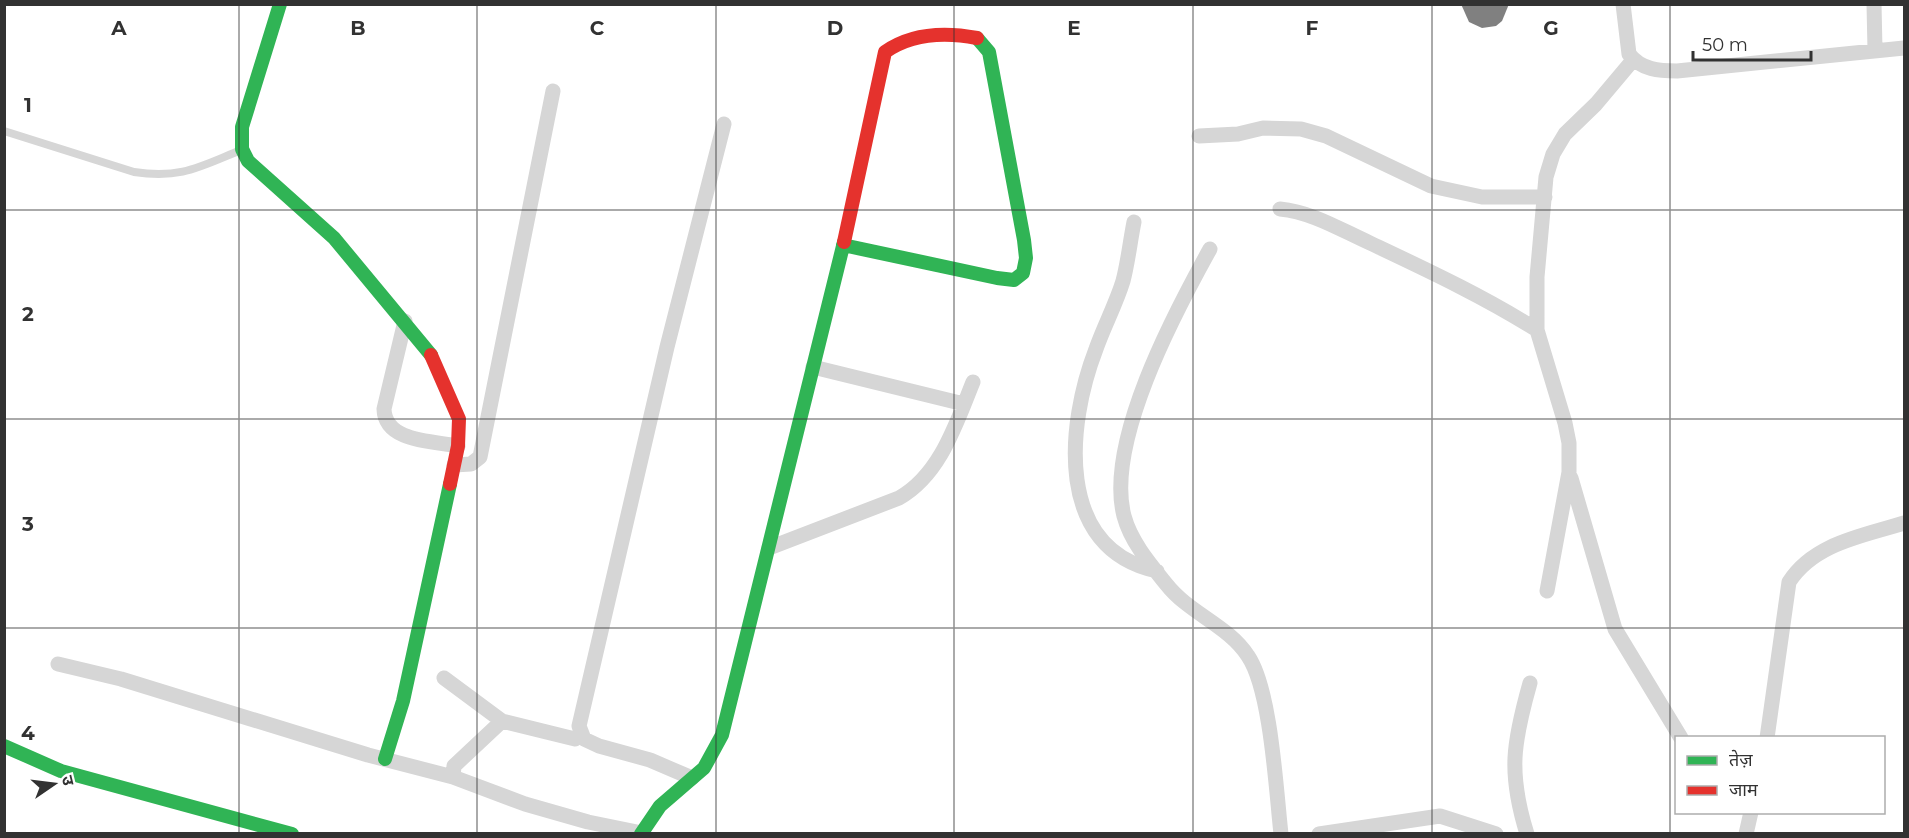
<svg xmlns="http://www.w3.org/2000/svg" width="1909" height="838" font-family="Montserrat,'Noto Sans Devanagari',sans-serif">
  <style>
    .building { fill: #808080 }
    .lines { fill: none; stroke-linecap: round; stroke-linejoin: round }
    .lane { stroke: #d6d6d6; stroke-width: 8 }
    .street { stroke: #d6d6d6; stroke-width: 15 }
    .fast { stroke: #30b455; stroke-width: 14 }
    .jam { stroke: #e5322d; stroke-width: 14 }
    .grid { fill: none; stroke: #323232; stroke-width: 1.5; stroke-opacity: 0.55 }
    .grid-label { font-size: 20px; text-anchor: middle; font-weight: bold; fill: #323232; stroke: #fff; stroke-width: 6; stroke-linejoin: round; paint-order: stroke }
  </style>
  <rect width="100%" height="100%" fill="#fff"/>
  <!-- building -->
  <path class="building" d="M1461 4H1509L1502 21 1496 26 1482 28 1469 22Z"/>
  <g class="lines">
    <!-- lane -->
    <path class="lane" d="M4 131 134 172C181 179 199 167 241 150"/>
    <!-- street -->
    <path class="street" d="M1623 4 1629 54C1641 70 1660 71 1677 71L1904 48
      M1874 4 1875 50
      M1199 136 1238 134 1263 128 1301 129 1326 136 1431 186 1482 197H1545
      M1280 209C1312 212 1341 230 1370 243 1427 270 1483 296 1537 330
      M1134 222C1130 242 1128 262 1123 281 1116 304 1104 326 1096 349 1067 424 1054 549 1157 571
      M1210 249C1174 314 1105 443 1124 516 1131 542 1150 564 1167 585 1189 613 1229 626 1248 656 1271 690 1276 790 1281 834
      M405 321 384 409C385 442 432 441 458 446
      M813 367 964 404
      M454 465 471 464 480 457 553 91
      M1571 478 1615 629 1681 738
      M769 548 899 498C940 475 956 424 973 382
      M1547 591 1569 472V443L1565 423 1537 330V277L1546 177 1553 154 1565 134 1596 104 1633 60
      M58 664 121 679 368 755 453 777 525 804 588 822 642 833
      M444 678 502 721 575 739
      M1767 738 1789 582C1814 543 1863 536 1904 523
      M453 777 454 766 502 721
      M692 778 650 760 599 746 584 739 579 726 667 347 724 124
      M1319 834 1440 816 1496 834
      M1527 834C1508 773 1513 743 1530 683
      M1746 834 1751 812"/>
    <!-- fast -->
    <path class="fast" d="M280 4 242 127V149L248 161 334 238 431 355
      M843 245 997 278 1014 280 1023 273 1026 258 1024 240 989 52 977 38
      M4 746 61 771 292 834
      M385 759 403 701 450 484
      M641 834 660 806 704 768 722 735 844 242"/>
    <!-- jam -->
    <path class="jam" d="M844 242 885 52C912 33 945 32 977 38
      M431 355 459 419 458 446 450 484"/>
  </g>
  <!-- grid -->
  <path class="grid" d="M239 4V834M477 4V834M716 4V834M954 4V834M1193 4V834M1432 4V834M1670 4V834M4 210H1904M4 419H1904M4 628H1904"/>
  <g class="grid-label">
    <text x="119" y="35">A</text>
    <text x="358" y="35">B</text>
    <text x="597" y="35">C</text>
    <text x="835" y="35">D</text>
    <text x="1074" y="35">E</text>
    <text x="1312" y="35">F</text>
    <text x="1551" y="35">G</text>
    <text x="28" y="112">1</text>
    <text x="28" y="321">2</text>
    <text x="28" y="531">3</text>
    <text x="28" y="740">4</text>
  </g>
  <!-- border -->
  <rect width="1909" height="838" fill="none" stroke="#323232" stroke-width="12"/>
  <!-- legend -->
  <rect x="1675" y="736" width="210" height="78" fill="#ffffff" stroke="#adadad" stroke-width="1.5"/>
  <rect x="1687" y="756" width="30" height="9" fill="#30b455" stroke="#adadad" stroke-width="1.5"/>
  <text x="1729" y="766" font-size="18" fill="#323232">तेज़</text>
  <rect x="1687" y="786" width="30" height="9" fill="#e5322d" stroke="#adadad" stroke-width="1.5"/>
  <text x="1729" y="796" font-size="18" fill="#323232">जाम</text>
  <!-- north arrow -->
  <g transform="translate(54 784) rotate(76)" stroke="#ffffff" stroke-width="4.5" paint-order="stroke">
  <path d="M0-4.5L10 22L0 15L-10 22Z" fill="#323232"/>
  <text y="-9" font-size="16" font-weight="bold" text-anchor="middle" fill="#323232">उ</text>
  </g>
  <!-- scale -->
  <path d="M1693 51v9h118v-9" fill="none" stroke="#323232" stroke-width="3"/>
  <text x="1702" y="51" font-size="18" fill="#323232" stroke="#ffffff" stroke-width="4.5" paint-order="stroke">50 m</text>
</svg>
